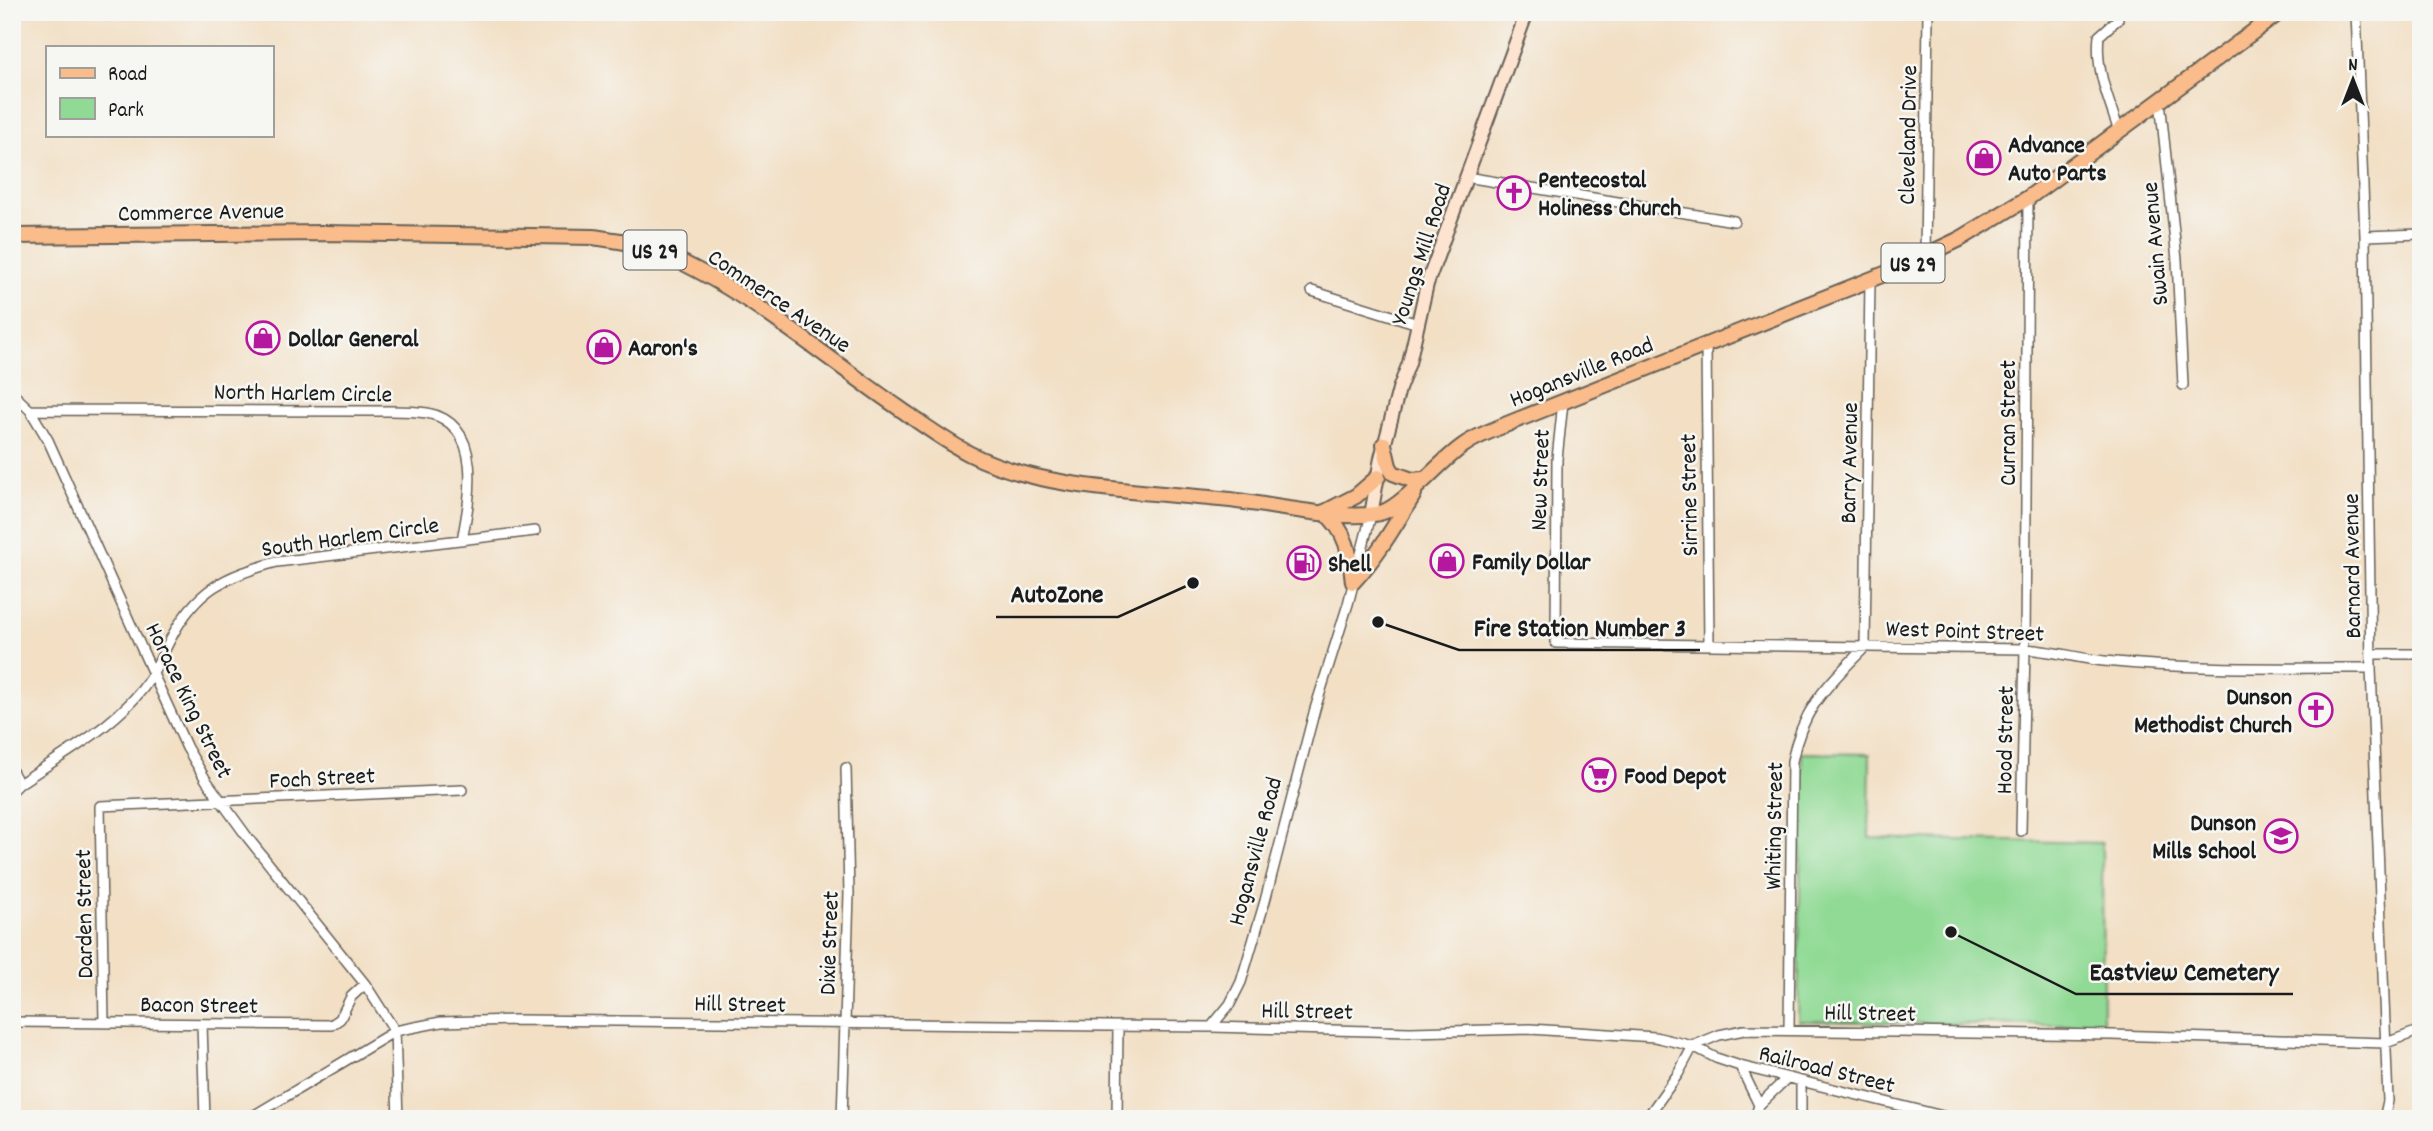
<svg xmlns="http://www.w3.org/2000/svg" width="2433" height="1131" font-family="Dekko,sans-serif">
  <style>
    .green { fill: #91da95; stroke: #567b58; stroke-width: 2 }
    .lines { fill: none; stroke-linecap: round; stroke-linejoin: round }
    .street-casing { stroke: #676057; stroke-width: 12 }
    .secondary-casing { stroke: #676057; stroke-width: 16 }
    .primary-casing { stroke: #676057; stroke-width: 18 }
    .street { stroke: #fff; stroke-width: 9 }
    .secondary { stroke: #fde4d0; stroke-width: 12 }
    .primary { stroke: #f9bc8a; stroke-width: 14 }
    .labels { text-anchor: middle; stroke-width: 5; stroke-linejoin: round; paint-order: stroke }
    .shield { fill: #f6f6f2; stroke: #5d5d5c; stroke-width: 2 }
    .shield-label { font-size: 23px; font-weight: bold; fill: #1c1c1c }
    .street-label { font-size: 24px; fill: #1c1c1c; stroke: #f6f6f2 }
    .poi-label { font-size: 24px; font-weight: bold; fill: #1c1c1c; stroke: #f6f6f2; text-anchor: start }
    .leader { fill: none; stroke: #1c1c1c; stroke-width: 2.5 }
    .callout-dot { fill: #1c1c1c; stroke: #f6f6f2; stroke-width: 2.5 }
    .callout-label { font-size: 26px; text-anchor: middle; font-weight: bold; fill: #1c1c1c; stroke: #f6f6f2; stroke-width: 5; stroke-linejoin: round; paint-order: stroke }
  </style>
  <rect width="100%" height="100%" fill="#f6f6f2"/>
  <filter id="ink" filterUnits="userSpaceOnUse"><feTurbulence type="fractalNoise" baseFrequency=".0143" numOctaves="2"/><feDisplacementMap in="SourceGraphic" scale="14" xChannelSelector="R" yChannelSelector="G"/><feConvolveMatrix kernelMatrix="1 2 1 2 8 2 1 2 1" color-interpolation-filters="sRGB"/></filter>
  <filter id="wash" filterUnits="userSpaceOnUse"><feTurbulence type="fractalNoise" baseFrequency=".00686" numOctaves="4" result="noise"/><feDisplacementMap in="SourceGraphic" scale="28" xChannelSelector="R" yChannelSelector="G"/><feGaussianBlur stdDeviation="1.57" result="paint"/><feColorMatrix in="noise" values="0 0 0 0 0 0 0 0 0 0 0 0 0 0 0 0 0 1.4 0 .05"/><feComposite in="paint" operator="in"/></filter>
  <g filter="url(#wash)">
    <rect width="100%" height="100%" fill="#f2dfc4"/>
    <!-- green -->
    <path class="green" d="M1802 753 1870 754 1869 838 2102 843 2103 1026 1798 1021Z"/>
  </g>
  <g filter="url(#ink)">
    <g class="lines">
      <defs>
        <path id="street" d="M2356 12 2365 236 2371 668 2388 1101 2384 1119
          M2118 19 2099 36C2095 69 2109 101 2119 131
          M2160 101 2177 260 2183 385
          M1466 177 1734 221
          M2365 236 2421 234
          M1925 258 1928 12
          M1312 291 1418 324
          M1706 346 1709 645
          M12 393 30 410 48 440 154 676 187 748 206 780 248 838 365 984 395 1031 398 1119
          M1563 402 1557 459 1556 643 2025 649C2052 651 2078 658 2104 661 2193 670 2282 668 2371 668
          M30 410 373 411C390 411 410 410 427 413 485 424 470 499 462 540
          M2371 654H2421
          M12 771 19 784
          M12 791 19 784C57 758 103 733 134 699 152 680 158 663 170 640 196 589 225 576 277 562L535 531
          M2021 831 2025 649 2028 198
          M12 1022 331 1025 340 1019 351 997 365 984
          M104 1022 100 806 462 790
          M202 1024 205 1119
          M1211 1027 1230 1004 1241 982 1265 901 1315 709 1348 604 1371 515
          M1789 1030 1792 761C1803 706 1828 685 1865 647L1870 280
          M1693 1046 1719 1035 1744 1030 2111 1035 2386 1043 2421 1030
          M1740 1066 1759 1105 1755 1119
          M1801 1082V1119
          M1759 1105 1787 1078
          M248 1119 395 1031 441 1022 514 1020 1211 1027 1410 1032 1530 1029 1655 1037 1693 1046 1716 1058 1740 1066 1955 1119
          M842 1119 849 894 846 768
          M1117 1119 1118 1027
          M1646 1119 1678 1074 1693 1046"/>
        <path id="secondary" d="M1371 515 1381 458 1399 389 1409 363 1427 284 1527 12"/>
        <path id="primary" d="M12 236 325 233 593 237C613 240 635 242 655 250 744 287 820 354 899 408 922 424 945 441 970 454 1043 491 1149 491 1230 500 1266 504 1351 523 1383 512 1404 505 1441 460 1464 445 1478 435 1496 429 1512 422L1897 269 1960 239 2028 198 2280 12
          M1384 444 1389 466 1393 473 1412 480 1423 479
          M1324 512C1347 531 1350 554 1353 582
          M1325 512 1356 496 1378 477
          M1353 582C1378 555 1395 525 1414 494"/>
      </defs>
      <!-- street casing -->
      <use href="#street" class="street-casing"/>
      <!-- secondary casing -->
      <use href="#secondary" class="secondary-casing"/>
      <!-- primary casing -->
      <use href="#primary" class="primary-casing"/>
      <!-- street -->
      <use href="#street" class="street"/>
      <!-- secondary -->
      <use href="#secondary" class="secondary"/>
      <!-- primary -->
      <use href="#primary" class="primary"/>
    </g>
  </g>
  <!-- icons -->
  <defs>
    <symbol id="shop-ring" viewBox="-11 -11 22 22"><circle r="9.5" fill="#f6f6f2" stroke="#b5179e" stroke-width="1.5"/><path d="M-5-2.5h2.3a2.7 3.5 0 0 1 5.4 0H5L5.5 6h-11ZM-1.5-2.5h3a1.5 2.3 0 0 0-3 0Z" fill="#b5179e"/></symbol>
    <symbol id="church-ring" viewBox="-11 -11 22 22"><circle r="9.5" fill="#f6f6f2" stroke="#b5179e" stroke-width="1.5"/><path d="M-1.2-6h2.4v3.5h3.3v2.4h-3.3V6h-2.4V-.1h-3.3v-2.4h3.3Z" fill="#b5179e"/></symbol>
    <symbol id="fuel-ring" viewBox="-11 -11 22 22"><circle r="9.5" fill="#f6f6f2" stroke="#b5179e" stroke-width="1.5"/><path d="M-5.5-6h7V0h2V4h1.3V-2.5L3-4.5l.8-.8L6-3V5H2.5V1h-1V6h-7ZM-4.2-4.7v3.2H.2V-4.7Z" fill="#b5179e"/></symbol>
    <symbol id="supermarket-ring" viewBox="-11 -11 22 22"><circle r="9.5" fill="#f6f6f2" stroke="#b5179e" stroke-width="1.5"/><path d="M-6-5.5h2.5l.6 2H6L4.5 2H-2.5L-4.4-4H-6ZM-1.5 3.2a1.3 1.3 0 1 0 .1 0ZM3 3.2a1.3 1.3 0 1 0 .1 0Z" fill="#b5179e"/></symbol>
    <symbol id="school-ring" viewBox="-11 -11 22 22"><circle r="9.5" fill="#f6f6f2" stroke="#b5179e" stroke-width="1.5"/><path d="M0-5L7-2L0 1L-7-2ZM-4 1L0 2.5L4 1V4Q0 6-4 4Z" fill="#b5179e"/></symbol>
  </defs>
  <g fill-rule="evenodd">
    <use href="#shop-ring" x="1965" y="139" width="38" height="38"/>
    <use href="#church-ring" x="1495" y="174" width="38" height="38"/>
    <use href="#shop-ring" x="244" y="319" width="38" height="38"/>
    <use href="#shop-ring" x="585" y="328" width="38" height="38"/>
    <use href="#shop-ring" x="1428" y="542" width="38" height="38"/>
    <use href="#fuel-ring" x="1285" y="544" width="38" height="38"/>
    <use href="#church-ring" x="2297" y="691" width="38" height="38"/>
    <use href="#supermarket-ring" x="1580" y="756" width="38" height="38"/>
    <use href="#school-ring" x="2262" y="817" width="38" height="38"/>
  </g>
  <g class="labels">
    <!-- shield labels -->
    <g class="shield">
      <rect x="623.5" y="230.5" width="63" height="39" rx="5"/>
      <rect x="1881.5" y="243.5" width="63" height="39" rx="5"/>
    </g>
    <g class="shield-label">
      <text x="655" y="258">US 29</text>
      <text x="1913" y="271">US 29</text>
    </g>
    <!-- street labels -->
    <g class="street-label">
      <text transform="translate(1907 135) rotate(-89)" y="8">Cleveland Drive</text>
      <text transform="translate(201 211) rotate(-1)" y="8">Commerce Avenue</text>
      <text transform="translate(2154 244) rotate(-95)" y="8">Swain Avenue</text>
      <text transform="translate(1420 254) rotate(-72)" y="8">Youngs Mill Road</text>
      <text transform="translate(780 300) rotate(34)" y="8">Commerce Avenue</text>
      <text transform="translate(1581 371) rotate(-22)" y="8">Hogansville Road</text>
      <text transform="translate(303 392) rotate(1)" y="8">North Harlem Circle</text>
      <text transform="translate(2007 423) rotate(-90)" y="8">Curran Street</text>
      <text transform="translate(1848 463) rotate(-89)" y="8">Barry Avenue</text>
      <text transform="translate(1539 480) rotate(-88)" y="8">New Street</text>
      <text transform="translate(1688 495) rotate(-91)" y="8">Sirrine Street</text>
      <text transform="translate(350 536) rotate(-8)" y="8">South Harlem Circle</text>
      <text transform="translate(2351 566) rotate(-91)" y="8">Barnard Avenue</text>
      <text transform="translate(1965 630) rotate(2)" y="8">West Point Street</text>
      <text transform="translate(190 700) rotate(64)" y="8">Horace King Street</text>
      <text transform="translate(2004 740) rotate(-89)" y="8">Hood Street</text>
      <text transform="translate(322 777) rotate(-3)" y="8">Foch Street</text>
      <text transform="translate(1773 826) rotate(-89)" y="8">Whiting Street</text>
      <text transform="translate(1254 851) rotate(-75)" y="8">Hogansville Road</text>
      <text transform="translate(83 914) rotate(-91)" y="8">Darden Street</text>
      <text transform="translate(828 943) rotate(-88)" y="8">Dixie Street</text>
      <text transform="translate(740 1003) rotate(1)" y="8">Hill Street</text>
      <text transform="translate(199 1004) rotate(1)" y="8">Bacon Street</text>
      <text transform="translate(1307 1010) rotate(1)" y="8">Hill Street</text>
      <text transform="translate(1870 1012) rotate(1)" y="8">Hill Street</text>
      <text transform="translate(1827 1068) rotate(14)" y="8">Railroad Street</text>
    </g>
    <!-- poi labels -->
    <g class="poi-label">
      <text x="2008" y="152">Advance<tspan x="2008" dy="28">Auto Parts</tspan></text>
      <text x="1538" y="187">Pentecostal<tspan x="1538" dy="28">Holiness Church</tspan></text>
      <text x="288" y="346">Dollar General</text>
      <text x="628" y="355">Aaron's</text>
      <text x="1472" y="569">Family Dollar</text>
      <text x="1328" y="571">Shell</text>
      <text x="2292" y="704" text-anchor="end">Dunson<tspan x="2292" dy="28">Methodist Church</tspan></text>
      <text x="1624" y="783">Food Depot</text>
      <text x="2256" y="830" text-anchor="end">Dunson<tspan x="2256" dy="28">Mills School</tspan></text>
    </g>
  </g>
  <!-- callouts -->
  <path class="leader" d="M1193 583L1118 617H996M1378 622L1459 650H1700M1951 932L2076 994H2293"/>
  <g class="callout-dot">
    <circle cx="1193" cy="583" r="7"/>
    <circle cx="1378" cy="622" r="7"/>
    <circle cx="1951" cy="932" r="7"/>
  </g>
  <g class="callout-label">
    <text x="1057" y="602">AutoZone</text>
    <text x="1580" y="636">Fire Station Number 3</text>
    <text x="2184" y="980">Eastview Cemetery</text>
  </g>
  <!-- margin -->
  <rect width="2433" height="1131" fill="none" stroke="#f6f6f2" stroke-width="42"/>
  <!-- legend -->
  <rect x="46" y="46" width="228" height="91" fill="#f6f6f2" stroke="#9f9f9c" stroke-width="2"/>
  <rect x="60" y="68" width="35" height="10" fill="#f9bc8a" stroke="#9f9f9c" stroke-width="2"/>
  <text x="108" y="80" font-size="21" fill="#1c1c1c">Road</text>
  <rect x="60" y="98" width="35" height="21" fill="#91da95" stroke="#9f9f9c" stroke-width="2"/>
  <text x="108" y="116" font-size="21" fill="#1c1c1c">Park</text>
  <!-- north arrow -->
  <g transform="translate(2353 80)" stroke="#f6f6f2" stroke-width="5" paint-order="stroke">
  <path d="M0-5L12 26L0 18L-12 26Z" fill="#1c1c1c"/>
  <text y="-10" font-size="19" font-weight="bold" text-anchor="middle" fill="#1c1c1c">N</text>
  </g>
</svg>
